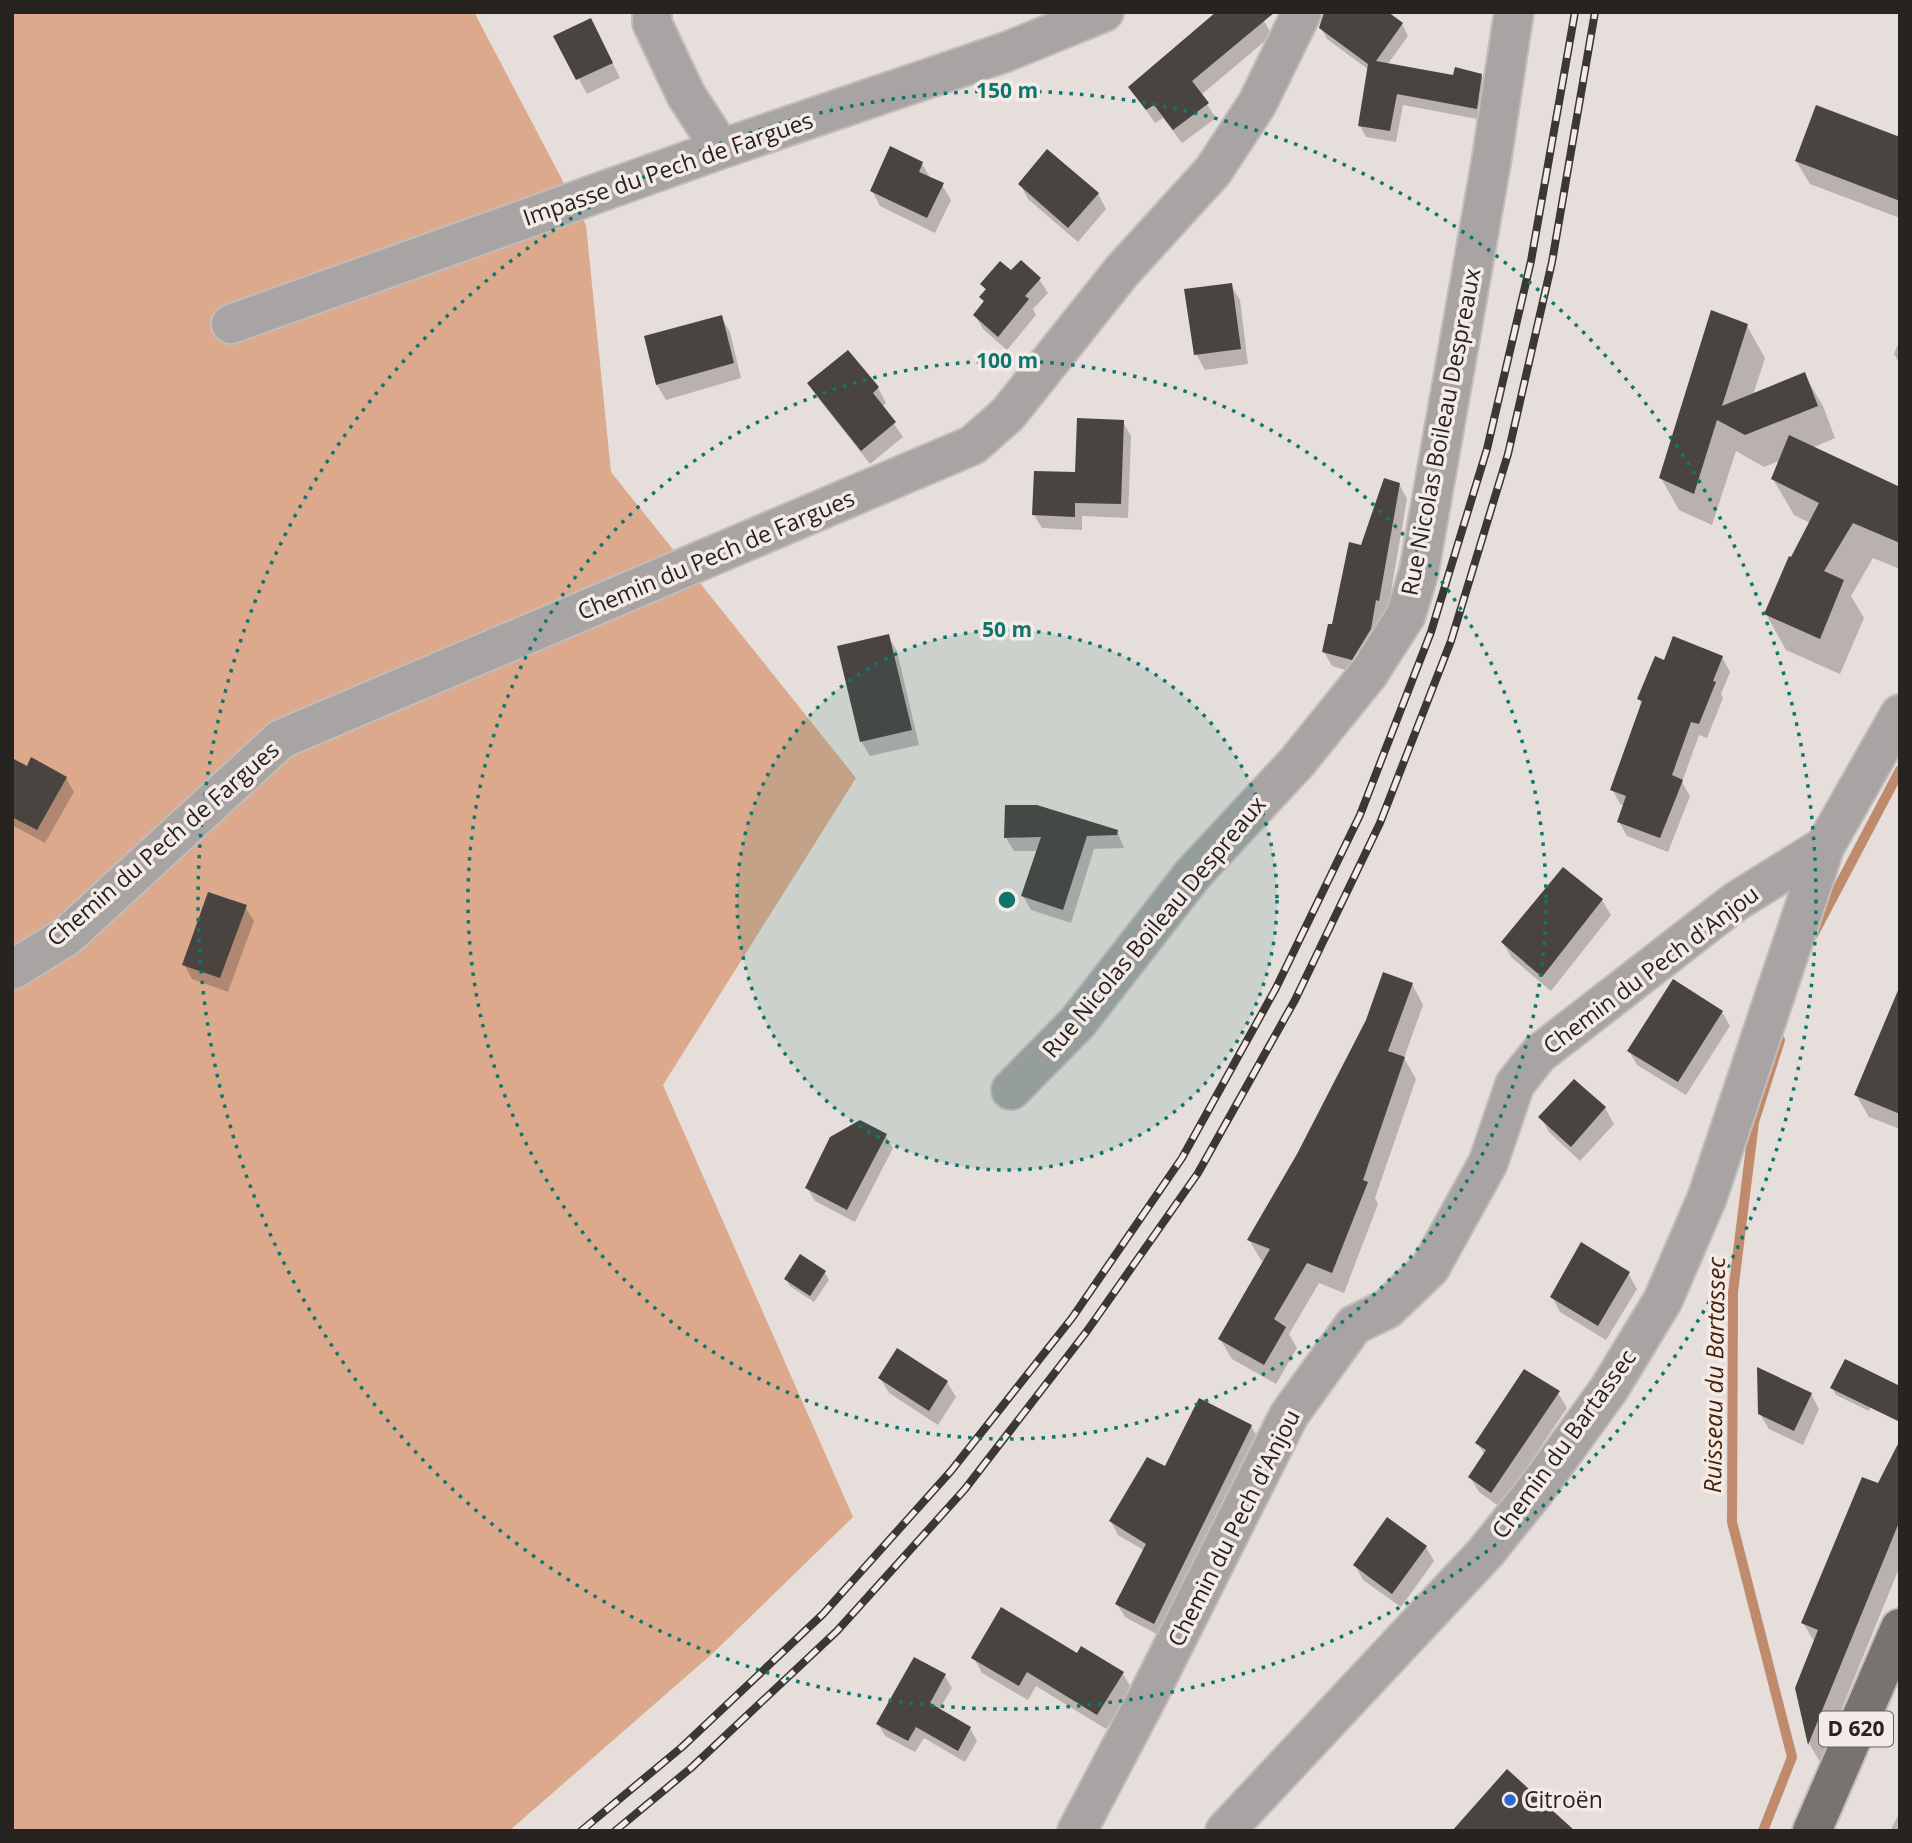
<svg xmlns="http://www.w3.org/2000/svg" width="1912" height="1843" font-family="'Open Sans',sans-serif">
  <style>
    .green { fill: #dca98c }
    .shadow { fill: #0003 }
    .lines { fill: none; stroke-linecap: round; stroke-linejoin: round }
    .stream { stroke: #bf8b6c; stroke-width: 10 }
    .building { fill: #4a4440 }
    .minor-casing { stroke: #c3bcb9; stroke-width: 42 }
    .primary-casing { stroke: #c3bcb9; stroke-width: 42 }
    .minor { stroke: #a8a4a3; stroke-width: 38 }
    .primary { stroke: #79736f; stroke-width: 38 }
    .rail-casing { stroke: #3a3735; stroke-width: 8 }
    .rail { stroke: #f4ebe7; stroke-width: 5; stroke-dasharray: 16; stroke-linecap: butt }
    .ring { fill: none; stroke: #0f766e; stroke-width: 3.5; stroke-dasharray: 3.5 7 }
    .poi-dot { fill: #2c68d5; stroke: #f4ebe7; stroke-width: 2.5 }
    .labels { text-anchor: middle; stroke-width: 7; stroke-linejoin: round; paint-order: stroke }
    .shield { fill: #f4ebe7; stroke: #645f5c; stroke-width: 2 }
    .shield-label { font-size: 21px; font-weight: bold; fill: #262321 }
    .street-label { font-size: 23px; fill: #262321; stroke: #f4ebe7 }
    .poi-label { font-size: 23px; fill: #262321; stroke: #f4ebe7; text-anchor: start }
    .water-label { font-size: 24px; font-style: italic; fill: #46220a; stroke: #f4ebe7 }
    .centre { fill: #0f766e; stroke: #f4ebe7; stroke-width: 3.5 }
    .ring-label { font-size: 21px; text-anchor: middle; font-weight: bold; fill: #0f766e; stroke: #f4ebe7; stroke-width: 7; stroke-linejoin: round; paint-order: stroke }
  </style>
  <rect width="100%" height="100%" fill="#e6deda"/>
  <!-- green -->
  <path class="green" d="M12 12H474L586 225 611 472 856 778 663 1085 853 1517 712 1654 509 1831H12Z"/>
  <!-- shadow -->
  <path class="shadow" d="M1264 21 1272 35 1201 95 1216 118 1182 143 1163 118 1155 123 1130 87Z
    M1402 24 1408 36 1387 65 1455 77 1481 75 1488 87 1483 120 1403 105 1396 142 1366 137 1360 126 1369 70 1327 39 1321 27Z
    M599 35 620 78 587 94 556 37Z
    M1900 139V218L1810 184 1796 161Z
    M922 164 931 179 942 185 951 200 935 233 880 206 872 191Z
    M1020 184 1098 194 1106 209 1078 242 1028 199Z
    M1011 273 1039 279 1048 293 1033 309 1036 315 1007 350 983 329 975 315 984 303 981 297 986 291 982 284Z
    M1231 285 1240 300 1248 364 1205 370 1196 354Z
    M721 317 730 332 741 378 666 400 657 385 646 338Z
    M1747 326 1765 358 1753 395 1804 374 1823 406 1835 438 1812 448 1900 489V569L1873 558 1851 596 1864 618 1840 674 1786 650 1766 614 1810 523 1794 515 1773 479 1781 460 1764 467 1736 451 1712 525 1679 510 1661 478Z
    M1900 339V364L1894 354Z
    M848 352 878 388 886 403 882 407 903 437 870 464 818 398 809 383Z
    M1123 422 1131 436 1128 518 1082 516V530L1042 528 1034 515 1076 474Z
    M1399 484 1407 499 1387 615 1360 674 1332 666 1324 652 1362 547Z
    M888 636 897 651 919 745 870 756 861 741Z
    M1722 657 1730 672 1721 694 1723 698 1707 738 1699 735 1682 782 1690 796 1668 852 1627 836 1619 822 1624 806 1620 804 1612 789 1642 705 1639 699 1665 662Z
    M12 759 28 767 66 778 74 792 45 843 12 825Z
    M1117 831 1124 848 1094 849 1071 923 1031 910 1023 896 1038 851H1014L1006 838Z
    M1563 869 1602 900 1611 915 1551 991 1512 958 1503 943Z
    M245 907 254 921 228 992 192 979 184 964Z
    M1412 984 1423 1005 1404 1058 1416 1079 1375 1198 1378 1204 1344 1293 1319 1283 1289 1334 1297 1348 1276 1384 1232 1359 1220 1339 1264 1262 1261 1260 1249 1240Z
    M1900 992V1129L1869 1117 1856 1095Z
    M1722 1012 1730 1026 1686 1095 1637 1065 1629 1051Z
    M1574 1081 1605 1108 1614 1124 1580 1161 1549 1132 1541 1117Z
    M885 1135 893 1148 855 1222 815 1201 807 1188Z
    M825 1273 829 1280 814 1302 790 1286 786 1279Z
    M1628 1273 1637 1289 1606 1340 1560 1312 1552 1297Z
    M880 1378 947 1382 956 1397 938 1425 889 1393Z
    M1882 1384 1869 1411 1836 1395 1832 1388Z
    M1558 1393 1567 1408 1500 1507 1479 1492 1470 1477 1485 1455 1477 1443Z
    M1811 1394 1819 1409 1803 1445 1769 1429 1760 1414Z
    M1251 1426 1259 1440 1162 1637 1125 1617 1117 1604 1145 1551 1118 1535 1111 1521 1166 1468Z
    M1900 1444V1566L1820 1762 1810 1745 1797 1688 1815 1643 1803 1623Z
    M1426 1547 1434 1561 1401 1607 1363 1580 1355 1565Z
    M1082 1649 1123 1674 1132 1689 1106 1729 1036 1686 1028 1700 982 1673 974 1658 1078 1655Z
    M945 1676 952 1688 939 1710 970 1728 977 1741 965 1762 924 1738 915 1752 885 1736 878 1724Z
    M1900 1812V1831H1890Z"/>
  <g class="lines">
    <!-- stream -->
    <path class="stream" d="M1813 935 1900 770
      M1763 1831 1792 1757 1732 1522 1733 1292 1754 1122 1780 1040"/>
  </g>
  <!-- building -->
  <path class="building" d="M1216 12H1275L1192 81 1209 103 1173 130 1154 105 1146 110 1128 87Z
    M1324 12H1388L1403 23 1376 61 1453 75 1455 67 1482 74 1477 109 1397 94 1390 131 1358 126 1368 64 1319 28Z
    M591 18 613 63 576 80 553 36Z
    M1816 105 1900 137V201L1795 161Z
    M890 146 923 162 919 172 944 183 927 218 870 191Z
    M1047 149 1099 193 1068 228 1018 184Z
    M1021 260 1041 278 1025 296 1029 299 998 337 973 315 984 301 979 297 986 289 980 284 1000 261 1011 270Z
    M1232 283 1241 349 1194 355 1184 289Z
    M1711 310 1748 324 1722 406 1805 372 1818 406 1745 435 1717 420 1694 494 1659 478Z
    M722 315 734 363 656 385 644 336Z
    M848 350 879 387 873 393 896 422 861 451 807 383Z
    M1077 418 1124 420 1121 504 1075 503V517L1032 515 1034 471 1075 472Z
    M1789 435 1900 487V543L1853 523 1824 571 1844 580 1820 639 1764 614 1789 556 1791 557 1819 503 1771 479Z
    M1384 478 1400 483 1379 601 1376 600 1371 629 1352 660 1322 652 1328 624H1332L1349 542 1361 545Z
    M889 634 912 730 860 742 837 646Z
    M1673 636 1723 656 1713 681 1716 682 1699 724 1691 722 1672 775 1683 780 1660 838 1617 822 1626 796 1610 790 1642 701 1637 699 1655 656 1664 660Z
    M31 757 67 777 37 830 12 817V758L27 766Z
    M1005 805H1037L1118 830 1117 835 1087 836 1063 910 1021 896 1041 837 1004 838Z
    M1563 867 1603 899 1542 977 1501 942Z
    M208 892 247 905 220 978 182 965Z
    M1383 972 1413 983 1388 1051 1405 1057 1363 1180 1368 1182 1332 1273 1307 1263 1274 1319 1286 1327 1264 1365 1218 1339 1270 1249 1247 1240 1297 1154 1366 1020Z
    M1673 979 1723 1011 1678 1082 1627 1051Z
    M1899 988H1900V1114L1854 1095Z
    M1574 1079 1606 1107 1571 1147 1538 1117Z
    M860 1120 887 1134 847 1210 805 1188 830 1137Z
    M1581 1242 1630 1272 1598 1326 1550 1297Z
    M800 1254 826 1271 810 1296 784 1279Z
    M897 1348 948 1381 929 1411 878 1378Z
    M1845 1359 1900 1386V1422L1830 1388Z
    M1757 1367 1812 1393 1794 1431 1758 1414Z
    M1524 1369 1560 1391 1491 1493 1468 1477 1486 1450 1475 1443Z
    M1199 1398 1252 1425 1154 1624 1115 1604 1146 1544 1109 1521 1147 1457 1165 1466Z
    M1900 1440V1520L1808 1745 1795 1688 1818 1630 1801 1623 1862 1477 1878 1483Z
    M1387 1517 1427 1546 1392 1594 1353 1565Z
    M1001 1607 1077 1653 1081 1646 1124 1672 1097 1715 1027 1672 1019 1686 971 1658Z
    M914 1657 946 1674 930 1703 971 1727 958 1751 916 1727 908 1741 876 1724Z
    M1507 1769 1575 1831H1452Z"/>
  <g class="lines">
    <defs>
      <path id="minor" d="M652 12V23L686 95 721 149
        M231 324 721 149 1006 52 1104 12
        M12 970 67 936 281 739 973 445 1008 414 1122 271 1213 171 1257 104 1302 12
        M1011 1090 1078 1022 1193 874 1298 761 1369 673 1406 615 1419 571 1491 163 1514 12
        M1077 1831 1148 1696 1289 1415 1354 1325 1387 1309 1430 1268 1488 1163 1515 1084 1539 1054 1735 902 1825 846
        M1225 1831 1486 1552 1535 1491 1609 1389 1663 1300 1707 1198 1825 846 1900 714"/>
      <path id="primary" d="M1812 1831 1900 1628"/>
    </defs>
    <!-- minor casing -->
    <use href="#minor" class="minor-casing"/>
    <!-- primary casing -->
    <use href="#primary" class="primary-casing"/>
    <!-- minor -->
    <use href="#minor" class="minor"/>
    <!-- primary -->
    <use href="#primary" class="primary"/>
    <defs>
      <path id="rail" d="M581 1831 682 1747 823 1614 951 1471 1072 1318 1182 1158 1276 988 1360 815 1431 632 1487 449 1531 261 1575 12
        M615 1831 691 1768 837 1631 965 1489 1087 1331 1198 1173 1295 1000 1380 823 1451 641 1508 454 1552 262 1595 12"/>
    </defs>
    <!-- rail casing -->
    <use href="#rail" class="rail-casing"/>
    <!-- rail -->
    <use href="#rail" class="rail"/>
  </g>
  <!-- distance rings -->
  <circle cx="1007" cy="900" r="270" fill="#0f766e" fill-opacity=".12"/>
  <g class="ring">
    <circle cx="1007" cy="900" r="270"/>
    <circle cx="1007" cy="900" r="539"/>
    <circle cx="1007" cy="900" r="809"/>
  </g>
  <!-- markers -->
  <circle class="poi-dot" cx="1510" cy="1800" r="7"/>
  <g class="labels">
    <!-- shield labels -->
    <rect class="shield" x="1819" y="1711.5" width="74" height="35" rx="5"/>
    <g class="shield-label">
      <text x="1856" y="1736">D 620</text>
    </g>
    <!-- street labels -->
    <g class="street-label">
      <text transform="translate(668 169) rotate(-19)" y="8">Impasse du Pech de Fargues</text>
      <text transform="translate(1441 432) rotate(-79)" y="8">Rue Nicolas Boileau Despreaux</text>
      <text transform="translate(716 555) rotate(-23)" y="8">Chemin du Pech de Fargues</text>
      <text transform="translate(163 844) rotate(-41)" y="8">Chemin du Pech de Fargues</text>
      <text transform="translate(1154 927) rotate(-50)" y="8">Rue Nicolas Boileau Despreaux</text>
      <text transform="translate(1651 970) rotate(-37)" y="8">Chemin du Pech d'Anjou</text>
      <text transform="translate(1564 1444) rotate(-54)" y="8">Chemin du Bartassec</text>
      <text transform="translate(1234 1528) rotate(-63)" y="8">Chemin du Pech d'Anjou</text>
    </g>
    <!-- poi labels -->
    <g class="poi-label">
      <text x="1524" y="1808">Citroën</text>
    </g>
    <!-- water labels -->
    <g class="water-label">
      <text transform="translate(1715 1375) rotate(-89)" y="8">Ruisseau du Bartassec</text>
    </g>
  </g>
  <circle cx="1007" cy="900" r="10" class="centre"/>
  <g class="ring-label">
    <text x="1007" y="98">150 m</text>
    <text x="1007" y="368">100 m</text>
    <text x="1007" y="637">50 m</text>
  </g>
  <!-- border -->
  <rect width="1912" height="1843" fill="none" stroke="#262321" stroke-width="28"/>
</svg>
